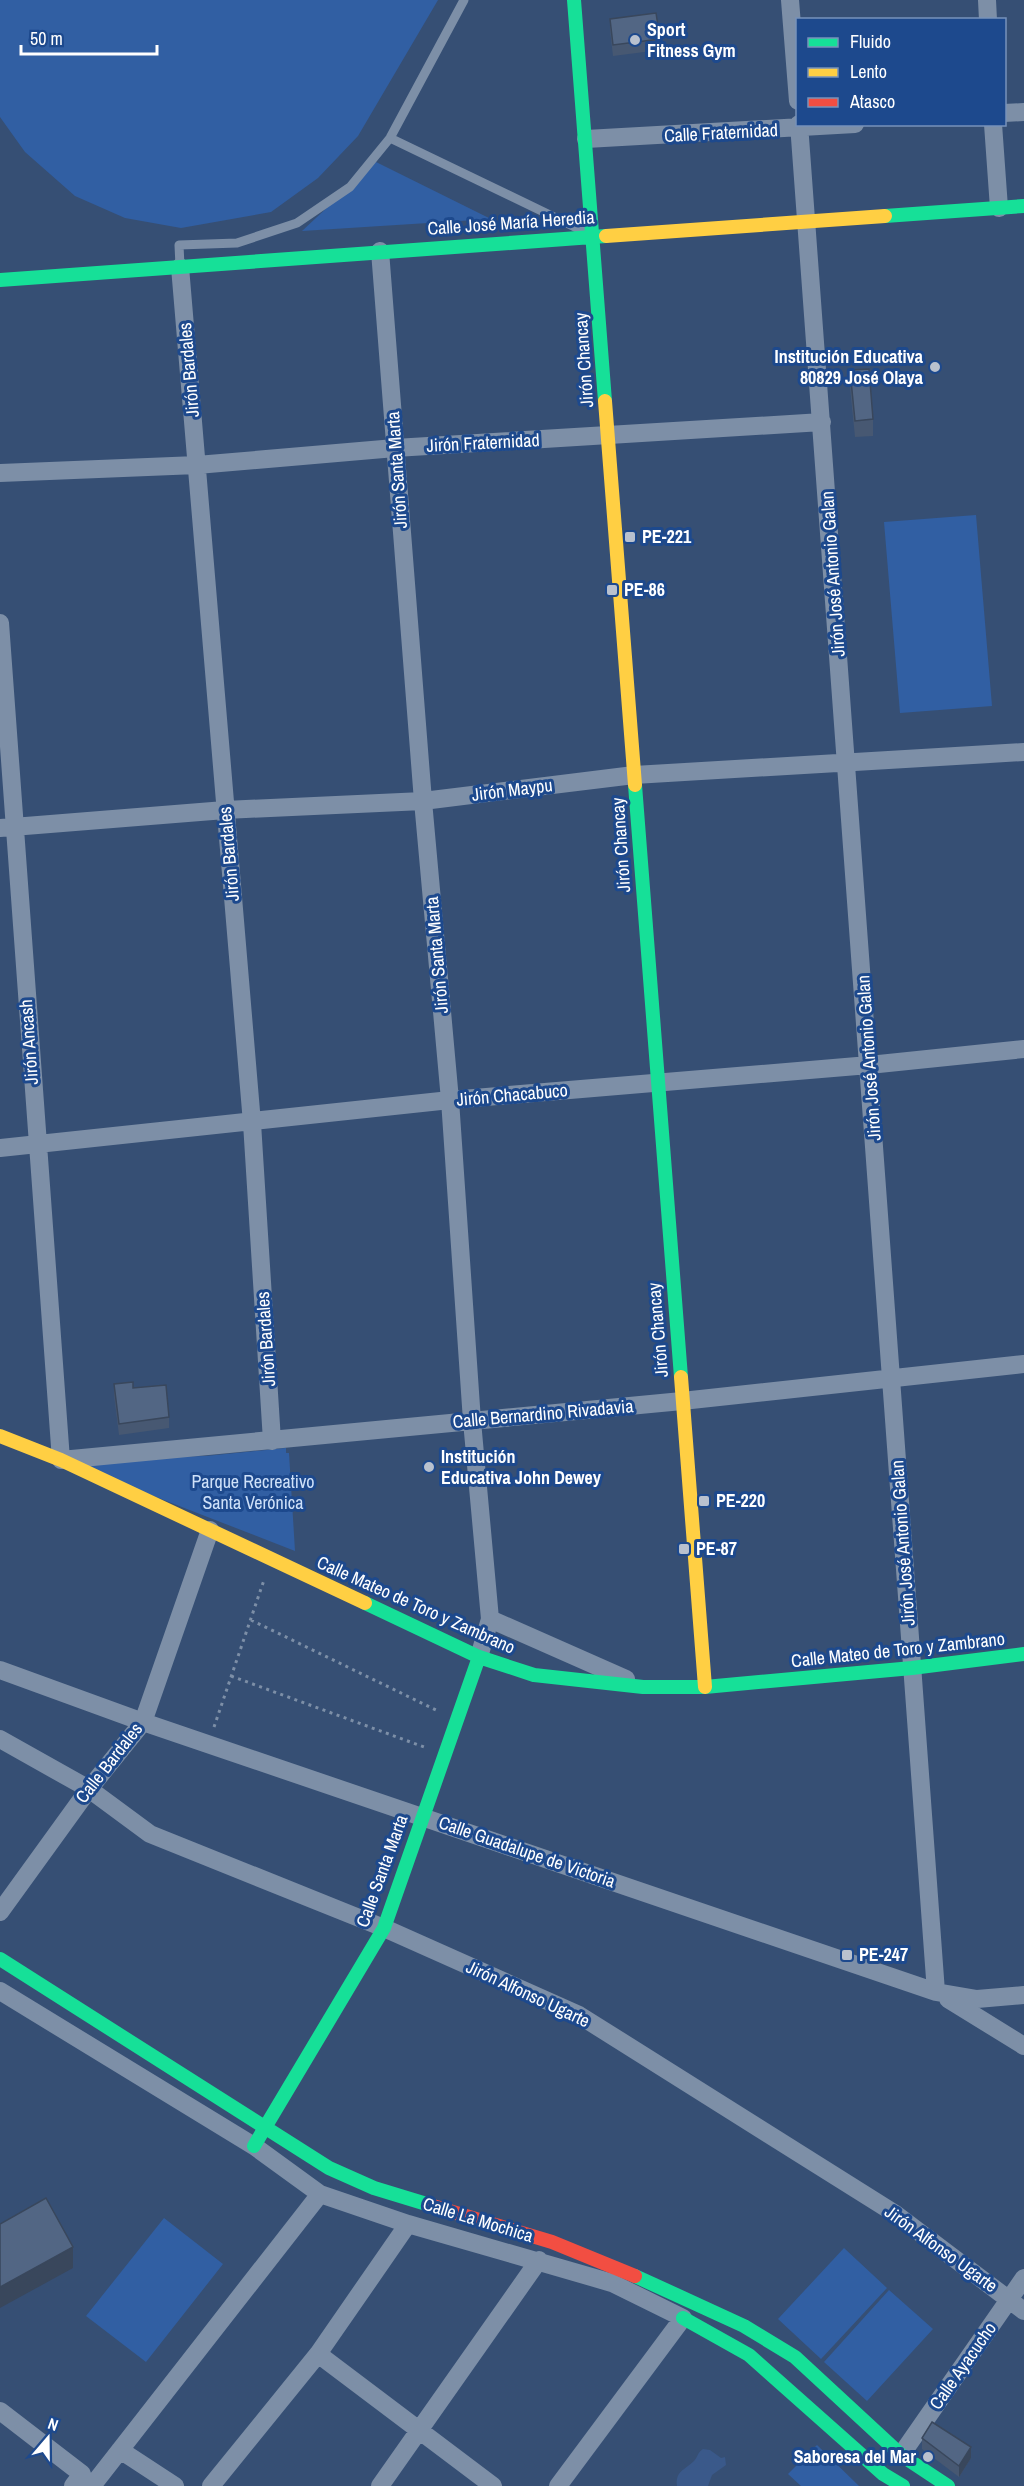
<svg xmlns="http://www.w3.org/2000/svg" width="1024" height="2486" font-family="'Archivo Narrow',sans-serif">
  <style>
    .green { fill: #315fa3 }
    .water { fill: #3a598a }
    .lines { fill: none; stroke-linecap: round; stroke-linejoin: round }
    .path { stroke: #7d8fa7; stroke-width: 3; stroke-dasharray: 3 4.5; stroke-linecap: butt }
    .lane { stroke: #7d8fa7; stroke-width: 9 }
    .street { stroke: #7d8fa7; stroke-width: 18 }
    .fast { stroke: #16e098; stroke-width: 14 }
    .slow { stroke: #ffcf43; stroke-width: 14 }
    .jam { stroke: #f24e42; stroke-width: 14 }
    .wall { fill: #475872 }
    .shaded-wall { fill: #39475c }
    .building { fill: #526684; stroke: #39475c; stroke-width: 1.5 }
    .poi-dot { fill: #b9c1ce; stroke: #1d498d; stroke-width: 2 }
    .labels { text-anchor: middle; stroke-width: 6; stroke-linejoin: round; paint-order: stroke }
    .poi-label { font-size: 18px; font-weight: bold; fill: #fff; stroke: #1d498d; text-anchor: start }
    .street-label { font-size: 18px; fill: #fff; stroke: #1d498d }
    .park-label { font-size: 18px; fill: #cfe1f9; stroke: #1d498d }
  </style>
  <rect width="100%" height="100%" fill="#364f74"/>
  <!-- green -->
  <path class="green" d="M0 0H438L358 136 318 178 271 212 181 228 125 218 75 196 25 152 0 117Z
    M376 162 491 219 302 231Z
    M976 515 992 706 900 713 884 522Z
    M286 1448V1453H289L295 1551 61 1460 206 1456Z
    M164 2218 223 2264 146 2362 86 2316Z
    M844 2248 887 2288 821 2359 778 2319Z
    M889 2290 933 2329 867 2401 824 2362Z
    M817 2445 859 2486H801L788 2474Z"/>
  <!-- water -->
  <path class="water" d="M703 2449 710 2450 721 2458 725 2457 726 2465 712 2475 708 2486H677C675 2471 685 2470 694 2461 698 2457 697 2453 703 2449Z"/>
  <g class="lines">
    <!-- path -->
    <path class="path" d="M251 1620 438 1711
      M231 1676 424 1747
      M214 1727 264 1580"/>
    <!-- lane -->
    <path class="lane" d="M390 138 583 231
      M180 266 179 245 237 243 297 223 350 187 390 138 464 0"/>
    <!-- street -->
    <path class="street" d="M790 0 798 101
      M987 0 988 20
      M1004 113 1024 112
      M799 124 936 1992
      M993 124 999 208
      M586 139 855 124
      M380 251 423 801 450 1100 472 1421 490 1619 479 1657
      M180 267 252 1123 272 1441
      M0 473 197 465 395 448 822 422
      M0 623 61 1460 682 1401 1024 1364
      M0 828 225 810 423 801 634 775 1024 752
      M0 1148 450 1100 869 1065 1024 1049
      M490 1619 626 1679
      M0 1670 143 1722 936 1992 977 1999 1024 1995
      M0 1739 89 1789 150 1834 384 1928 579 2015 894 2213 1024 2311
      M0 1912 89 1789 143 1722 210 1530
      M0 1991 254 2146 320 2194 408 2224 612 2283 683 2318 558 2486
      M948 1999 1024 2046
      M318 2354 493 2486
      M0 2411 82 2474 73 2486
      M120 2450 175 2486
      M901 2455 1024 2278
      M92 2486 320 2194
      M211 2486 318 2354 408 2224
      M380 2486 539 2260"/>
    <!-- fast -->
    <path class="fast" d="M574 0 605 401
      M885 216 1024 206
      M0 280 606 236
      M635 785 681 1377
      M365 1603 479 1657 534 1675 643 1687H705L912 1668 1024 1654
      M0 1959 329 2168 374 2188 433 2206
      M254 2146 384 1928 479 1657
      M635 2276 744 2326 795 2357 901 2455 948 2486
      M683 2318 749 2355 883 2474 903 2486"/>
    <!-- slow -->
    <path class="slow" d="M606 236 885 216
      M605 401 635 785
      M681 1377 705 1687
      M0 1436 61 1460 365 1603"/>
    <!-- jam -->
    <path class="jam" d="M433 2206 552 2242 635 2276"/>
  </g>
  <!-- wall -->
  <path class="wall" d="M610 19 660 39V50L613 56 610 30Z
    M850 370 873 419V436L855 437 850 387Z
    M114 1384 133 1388 169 1417V1428L119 1435 114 1395Z
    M922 2438 971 2458 959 2477 922 2449Z"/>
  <!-- shaded-wall -->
  <path class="shaded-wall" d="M73 2247V2268L0 2308V2287Z
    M971 2447V2458L959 2477V2466Z"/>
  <!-- building -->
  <path class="building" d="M656 13 660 39 613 45 610 19Z
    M869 369 873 419 855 421 850 370Z
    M133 1382V1388L166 1385 169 1417 119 1424 114 1384Z
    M46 2198 73 2247 0 2287V2224Z
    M932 2422 971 2447 959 2466 922 2438Z"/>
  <!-- markers -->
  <g class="poi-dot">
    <circle cx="635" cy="40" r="6"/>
    <circle cx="935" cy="367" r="6"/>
    <rect x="624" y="531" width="12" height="12" rx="3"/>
    <rect x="606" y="584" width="12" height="12" rx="3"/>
    <circle cx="429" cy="1467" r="6"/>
    <rect x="698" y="1495" width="12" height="12" rx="3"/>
    <rect x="678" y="1543" width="12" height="12" rx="3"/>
    <rect x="841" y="1949" width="12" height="12" rx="3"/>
    <circle cx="928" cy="2457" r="6"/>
  </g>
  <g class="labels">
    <!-- poi labels -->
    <g class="poi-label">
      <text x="647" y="36">Sport<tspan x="647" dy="21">Fitness Gym</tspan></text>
      <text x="923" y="363" text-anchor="end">Institución Educativa<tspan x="923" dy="21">80829 José Olaya</tspan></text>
      <text x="642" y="543">PE-221</text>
      <text x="624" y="596">PE-86</text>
      <text x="441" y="1463">Institución<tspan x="441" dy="21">Educativa John Dewey</tspan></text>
      <text x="716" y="1507">PE-220</text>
      <text x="696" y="1555">PE-87</text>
      <text x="859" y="1961">PE-247</text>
      <text x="916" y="2463" text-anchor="end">Saboresa del Mar</text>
    </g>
    <!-- street labels -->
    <g class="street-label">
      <text transform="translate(721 133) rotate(-3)" y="6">Calle Fraternidad</text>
      <text transform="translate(511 223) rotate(-4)" y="6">Calle José María Heredia</text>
      <text transform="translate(584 360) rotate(-94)" y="6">Jirón Chancay</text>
      <text transform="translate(189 370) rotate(-95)" y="6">Jirón Bardales</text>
      <text transform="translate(483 443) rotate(-3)" y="6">Jirón Fraternidad</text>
      <text transform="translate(397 470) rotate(-94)" y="6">Jirón Santa Marta</text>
      <text transform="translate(833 574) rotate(-94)" y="6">Jirón José Antonio Galan</text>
      <text transform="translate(512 790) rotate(-7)" y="6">Jirón Maypu</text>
      <text transform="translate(621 845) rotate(-94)" y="6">Jirón Chancay</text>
      <text transform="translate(229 854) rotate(-95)" y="6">Jirón Bardales</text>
      <text transform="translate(437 955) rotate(-95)" y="6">Jirón Santa Marta</text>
      <text transform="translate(29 1042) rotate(-94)" y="6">Jirón Ancash</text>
      <text transform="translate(869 1058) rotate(-94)" y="6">Jirón José Antonio Galan</text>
      <text transform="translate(512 1095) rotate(-5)" y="6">Jirón Chacabuco</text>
      <text transform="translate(658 1330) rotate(-95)" y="6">Jirón Chancay</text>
      <text transform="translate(266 1339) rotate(-94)" y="6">Jirón Bardales</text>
      <text transform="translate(543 1414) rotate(-5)" y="6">Calle Bernardino Rivadavia</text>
      <text transform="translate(903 1543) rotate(-94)" y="6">Jirón José Antonio Galan</text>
      <text transform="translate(416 1605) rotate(24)" y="6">Calle Mateo de Toro y Zambrano</text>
      <text transform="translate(898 1650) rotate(-6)" y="6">Calle Mateo de Toro y Zambrano</text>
      <text transform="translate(109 1763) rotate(-52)" y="6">Calle Bardales</text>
      <text transform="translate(527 1852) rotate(19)" y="6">Calle Guadalupe de Victoria</text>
      <text transform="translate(382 1871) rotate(-70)" y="6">Calle Santa Marta</text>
      <text transform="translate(528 1994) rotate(25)" y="6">Jirón Alfonso Ugarte</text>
      <text transform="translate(478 2220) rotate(17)" y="6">Calle La Mochica</text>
      <text transform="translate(941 2249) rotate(36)" y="6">Jirón Alfonso Ugarte</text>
      <text transform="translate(963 2366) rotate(-55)" y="6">Calle Ayacucho</text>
    </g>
    <!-- park labels -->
    <g class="park-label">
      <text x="253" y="1488">Parque Recreativo<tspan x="253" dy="21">Santa Verónica</tspan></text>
    </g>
  </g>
  <!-- legend -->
  <rect x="796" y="18" width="210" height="108" fill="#1d498d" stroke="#7792bb" stroke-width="1.5"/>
  <rect x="808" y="38" width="30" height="9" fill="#16e098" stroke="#7792bb" stroke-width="1.5"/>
  <text x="850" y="48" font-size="18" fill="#ffffff">Fluido</text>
  <rect x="808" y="68" width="30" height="9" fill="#ffcf43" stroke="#7792bb" stroke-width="1.5"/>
  <text x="850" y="78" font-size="18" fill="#ffffff">Lento</text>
  <rect x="808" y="98" width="30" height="9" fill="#f24e42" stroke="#7792bb" stroke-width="1.5"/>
  <text x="850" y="108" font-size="18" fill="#ffffff">Atasco</text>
  <!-- north arrow -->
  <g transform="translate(48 2438) rotate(20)" stroke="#1d498d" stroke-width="4.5" paint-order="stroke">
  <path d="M0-4.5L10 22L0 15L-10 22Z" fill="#ffffff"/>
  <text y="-9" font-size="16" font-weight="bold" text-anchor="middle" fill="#ffffff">N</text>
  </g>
  <!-- scale -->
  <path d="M21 45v9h136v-9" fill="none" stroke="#ffffff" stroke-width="3"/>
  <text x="30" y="45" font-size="18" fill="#ffffff" stroke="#1d498d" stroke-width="4.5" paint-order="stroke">50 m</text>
</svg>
